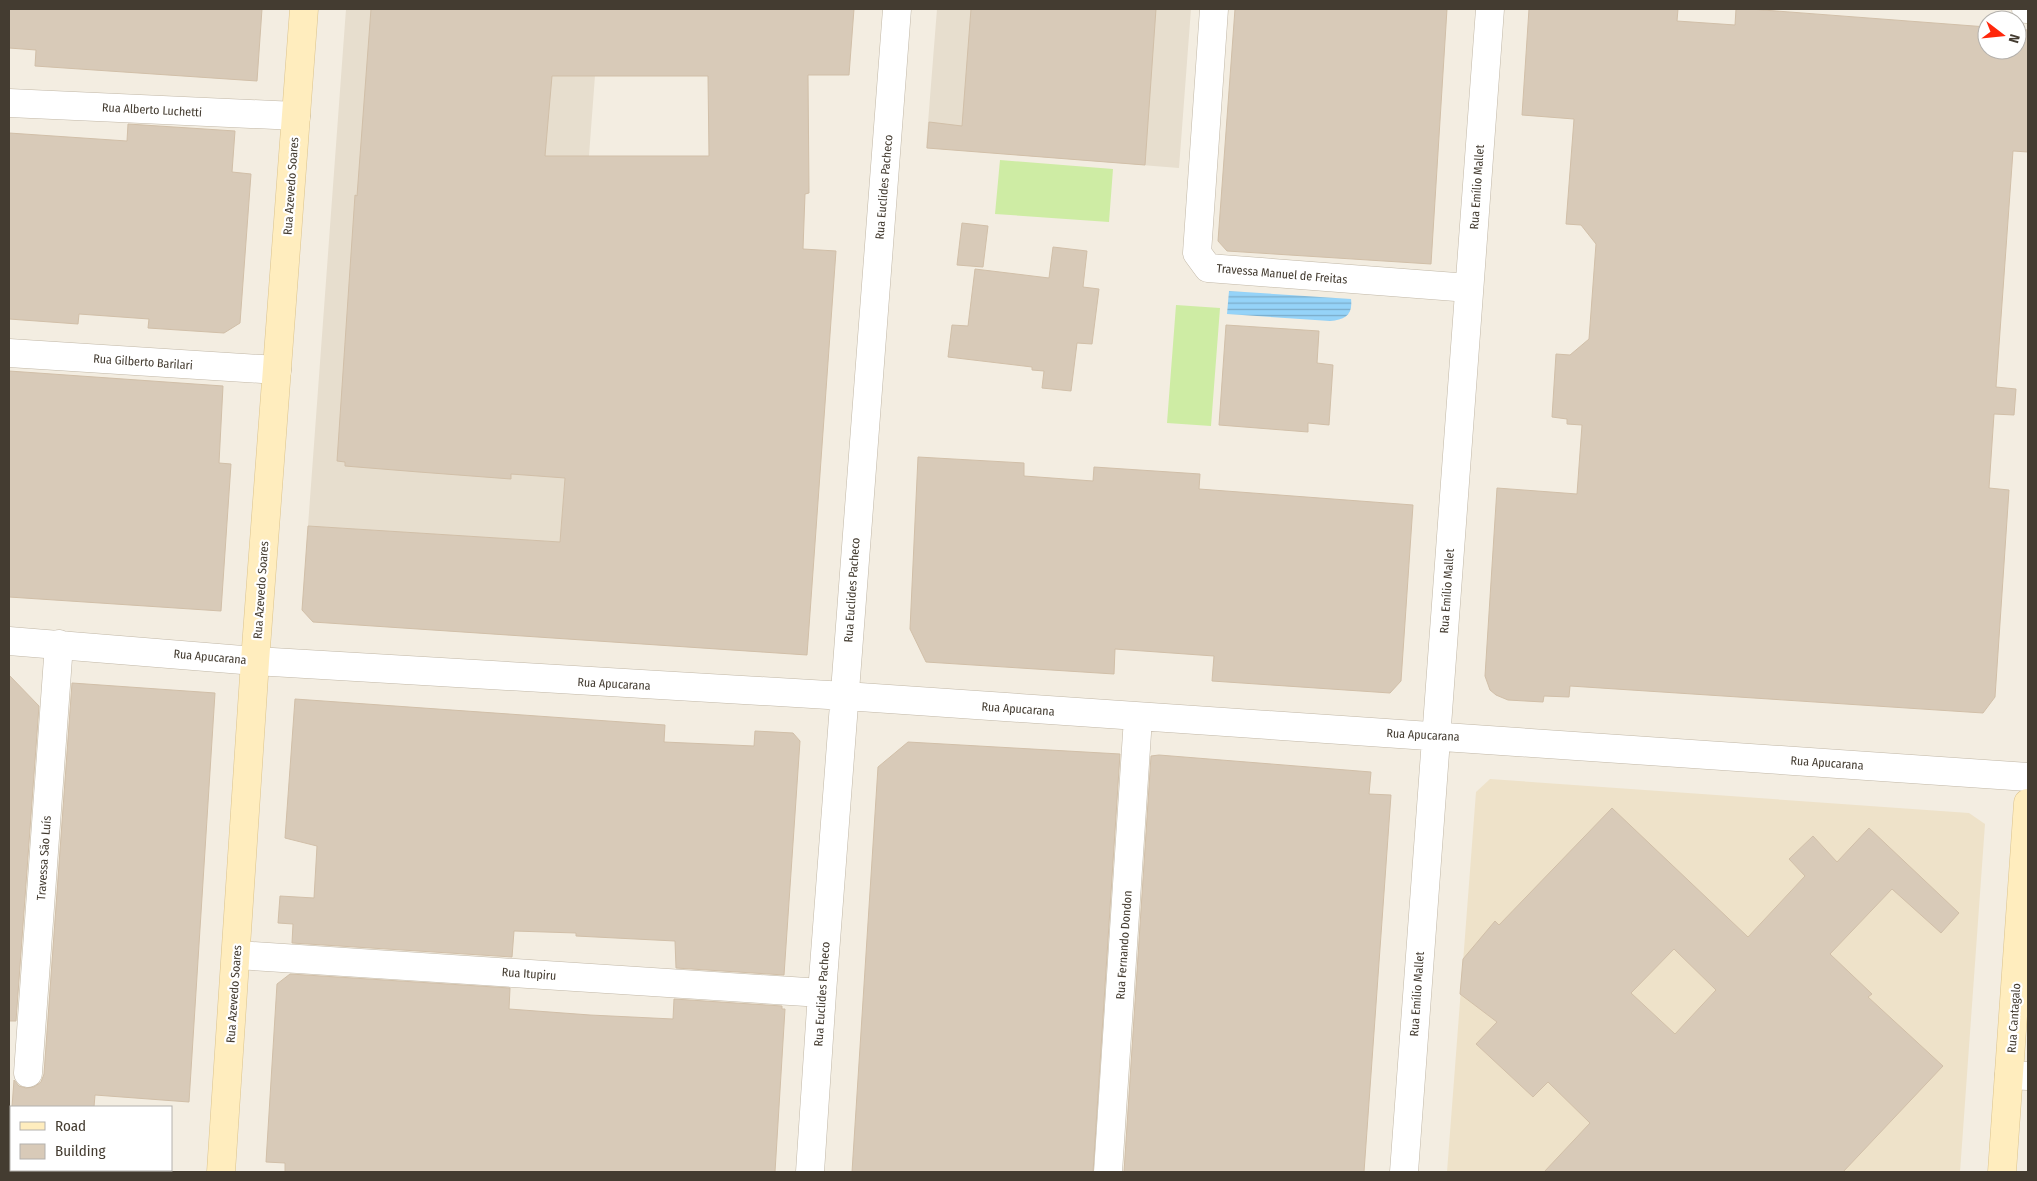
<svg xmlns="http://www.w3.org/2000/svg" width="2037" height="1181" font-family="'Fira Sans Condensed',sans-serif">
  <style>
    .residential { fill: #e7dece }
    .education { fill: #eee2c9 }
    .garden { fill: #ceeca4 }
    .water { fill: url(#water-rules) }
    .building { fill: #d8cab8; stroke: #d1bfa8; fill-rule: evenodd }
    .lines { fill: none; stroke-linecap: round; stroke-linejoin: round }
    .street-casing { stroke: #c1b7a6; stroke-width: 29 }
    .secondary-casing { stroke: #dbc38d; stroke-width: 29 }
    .street { stroke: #fff; stroke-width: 28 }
    .secondary { stroke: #ffedbe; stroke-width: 28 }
    .labels { text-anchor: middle; stroke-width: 4.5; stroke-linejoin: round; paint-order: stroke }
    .street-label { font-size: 12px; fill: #443c31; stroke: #fff }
  </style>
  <defs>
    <pattern id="water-rules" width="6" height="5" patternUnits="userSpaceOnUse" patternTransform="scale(1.25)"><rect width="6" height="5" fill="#95d3f8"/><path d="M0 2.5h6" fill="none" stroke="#7bacc9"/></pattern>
  </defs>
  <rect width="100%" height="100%" fill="#f3ede1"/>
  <!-- residential -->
  <path class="residential" d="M346 9H600L560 542 308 526Z
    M937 9H1191L1179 168 926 148Z"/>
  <!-- education -->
  <path class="education" d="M1490 779 1969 813 1985 824 1960 1172H1447L1476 792Z"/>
  <!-- garden -->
  <path class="garden" d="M1000 160 1113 169 1109 222 995 214Z
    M1176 305 1220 308 1211 426 1167 423Z"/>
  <!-- water -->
  <path class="water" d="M1229 291 1351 299C1353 315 1345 320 1330 321L1227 314Z"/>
  <!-- building -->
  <path class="building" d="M9 9H262L257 81 35 66 36 50 9 48Z
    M371 9H854L849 75H808L809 193 805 194 803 249 836 251 807 655 313 622 302 610 308 526 560 542 565 478 511 474V479L419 472 345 466V462L337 461 355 195 357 196ZM552 76H708L709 156H545Z
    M971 9H1156L1145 165 927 148 929 122 962 126Z
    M1235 9H1447L1431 264 1227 251 1218 241Z
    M1529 9H1678L1677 21 1735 25 1736 9H1750L1987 27V50H2017V29L2028 30V152L2013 151 1996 387 2016 389 2014 415 1994 414 1989 488 2009 490 1995 697 1983 713 1570 686 1569 697 1544 696 1543 702 1508 700 1496 695 1490 690 1485 676 1497 488 1577 494 1582 425 1567 424V419L1552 417 1556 354 1570 355 1589 339 1596 244 1581 225 1566 224 1574 119 1522 115Z
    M128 124 235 131 232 172 251 174 240 323 224 333 148 328 149 319 79 314 78 324 9 319V133L127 141Z
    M962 223 988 226 983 267 957 265Z
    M1053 247 1087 251 1083 287 1099 289 1092 344 1077 343 1071 391 1042 388 1044 371 1032 370V367L948 357 952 325 968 326 975 269 1049 278Z
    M1226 325 1319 331 1317 363 1333 365 1329 425 1308 423V432L1219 425Z
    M9 371 223 386 219 463 231 464 221 611 9 597Z
    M918 457 1024 463V476L1093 481 1094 467 1200 474 1199 489 1413 505 1401 681 1390 693 1212 681 1214 656 1115 649 1114 674 926 662 910 629Z
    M9 675 39 706 16 1021H9Z
    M72 683 215 693 189 1102 95 1095 94 1107H12L14 1080 19 1086 26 1088 34 1087 41 1082 44 1074Z
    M295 699 665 725 664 742 754 746 755 731 793 733 800 741 784 975 676 968 675 941 576 936V933L514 931 512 957 292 943 293 924 278 923 280 896 314 898 317 846 285 838Z
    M908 742 1120 754 1093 1172H852L878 767Z
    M1159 755 1371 772 1369 794 1391 795 1364 1172H1124L1151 756Z
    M1612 808 1748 937 1805 876 1789 859 1813 836 1837 862 1869 828 1959 913 1941 933 1892 889 1830 954 1872 994 1868 997 1943 1066 1843 1172H1544L1590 1123 1548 1082 1533 1097 1476 1044 1497 1022 1460 994 1463 959 1495 921 1499 925ZM1674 949 1716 990 1675 1034 1631 993Z
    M290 974 510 988 509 1009 590 1015 673 1019 674 999 782 1006V1009H785L775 1172H285V1163L266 1162 277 984Z"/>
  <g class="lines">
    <defs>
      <path id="street" d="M1214 9 1197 253 1208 268 1469 288
        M2026 9H2028
        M9 103 296 116
        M9 353 277 370
        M9 641 255 661 845 696 2028 777
        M237 955 822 993
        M28 1073 59 644
        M2009 1075 2028 1076
        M810 1172 822 993 897 9
        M1108 1172 1138 718
        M1404 1172 1490 9"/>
      <path id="secondary" d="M221 1172 255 661 304 9
        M2002 1172 2028 803"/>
    </defs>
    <!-- street casing -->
    <use href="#street" class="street-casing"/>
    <!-- secondary casing -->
    <use href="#secondary" class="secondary-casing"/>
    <!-- street -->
    <use href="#street" class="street"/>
    <!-- secondary -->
    <use href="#secondary" class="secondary"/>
  </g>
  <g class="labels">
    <!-- street labels -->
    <g class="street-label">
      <text transform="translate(152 110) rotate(3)" y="4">Rua Alberto Luchetti</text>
      <text transform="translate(291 186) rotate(-86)" y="4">Rua Azevedo Soares</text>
      <text transform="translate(884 187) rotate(-85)" y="4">Rua Euclides Pacheco</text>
      <text transform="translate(1477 187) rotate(-86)" y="4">Rua Emílio Mallet</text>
      <text transform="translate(1282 274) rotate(5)" y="4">Travessa Manuel de Freitas</text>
      <text transform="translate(143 362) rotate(4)" y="4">Rua Gilberto Barilari</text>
      <text transform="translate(261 590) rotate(-86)" y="4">Rua Azevedo Soares</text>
      <text transform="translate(852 590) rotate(-86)" y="4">Rua Euclides Pacheco</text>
      <text transform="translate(1447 591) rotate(-86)" y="4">Rua Emílio Mallet</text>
      <text transform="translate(210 657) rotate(5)" y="4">Rua Apucarana</text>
      <text transform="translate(614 684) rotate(3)" y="4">Rua Apucarana</text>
      <text transform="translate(1018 709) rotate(4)" y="4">Rua Apucarana</text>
      <text transform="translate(1423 735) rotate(3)" y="4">Rua Apucarana</text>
      <text transform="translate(1827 763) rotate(4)" y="4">Rua Apucarana</text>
      <text transform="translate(44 858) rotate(-86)" y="4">Travessa São Luís</text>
      <text transform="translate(1124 945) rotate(-86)" y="4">Rua Fernando Dondon</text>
      <text transform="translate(529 974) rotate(4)" y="4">Rua Itupiru</text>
      <text transform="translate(234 994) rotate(-86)" y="4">Rua Azevedo Soares</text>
      <text transform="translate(822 994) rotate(-86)" y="4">Rua Euclides Pacheco</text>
      <text transform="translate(1417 994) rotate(-86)" y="4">Rua Emílio Mallet</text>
      <text transform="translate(2014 1018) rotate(-86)" y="4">Rua Cantagalo</text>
    </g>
  </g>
  <!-- border -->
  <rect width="2037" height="1181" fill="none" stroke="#443c31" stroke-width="20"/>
  <!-- legend -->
  <rect x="10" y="1106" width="162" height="65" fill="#ffffff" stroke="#b4b1ad"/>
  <rect x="20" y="1122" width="25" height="8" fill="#ffedbe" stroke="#b4b1ad"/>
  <text x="55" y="1131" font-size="15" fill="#443c31">Road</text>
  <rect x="20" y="1144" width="25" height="15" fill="#d8cab8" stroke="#b4b1ad"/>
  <text x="55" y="1156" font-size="15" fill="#443c31">Building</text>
  <!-- north arrow -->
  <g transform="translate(2002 35) rotate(106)"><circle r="24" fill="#ffffff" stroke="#b4b1ad"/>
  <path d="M0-4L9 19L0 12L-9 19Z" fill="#ff270b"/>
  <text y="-8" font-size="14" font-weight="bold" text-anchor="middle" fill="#443c31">N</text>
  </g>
</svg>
